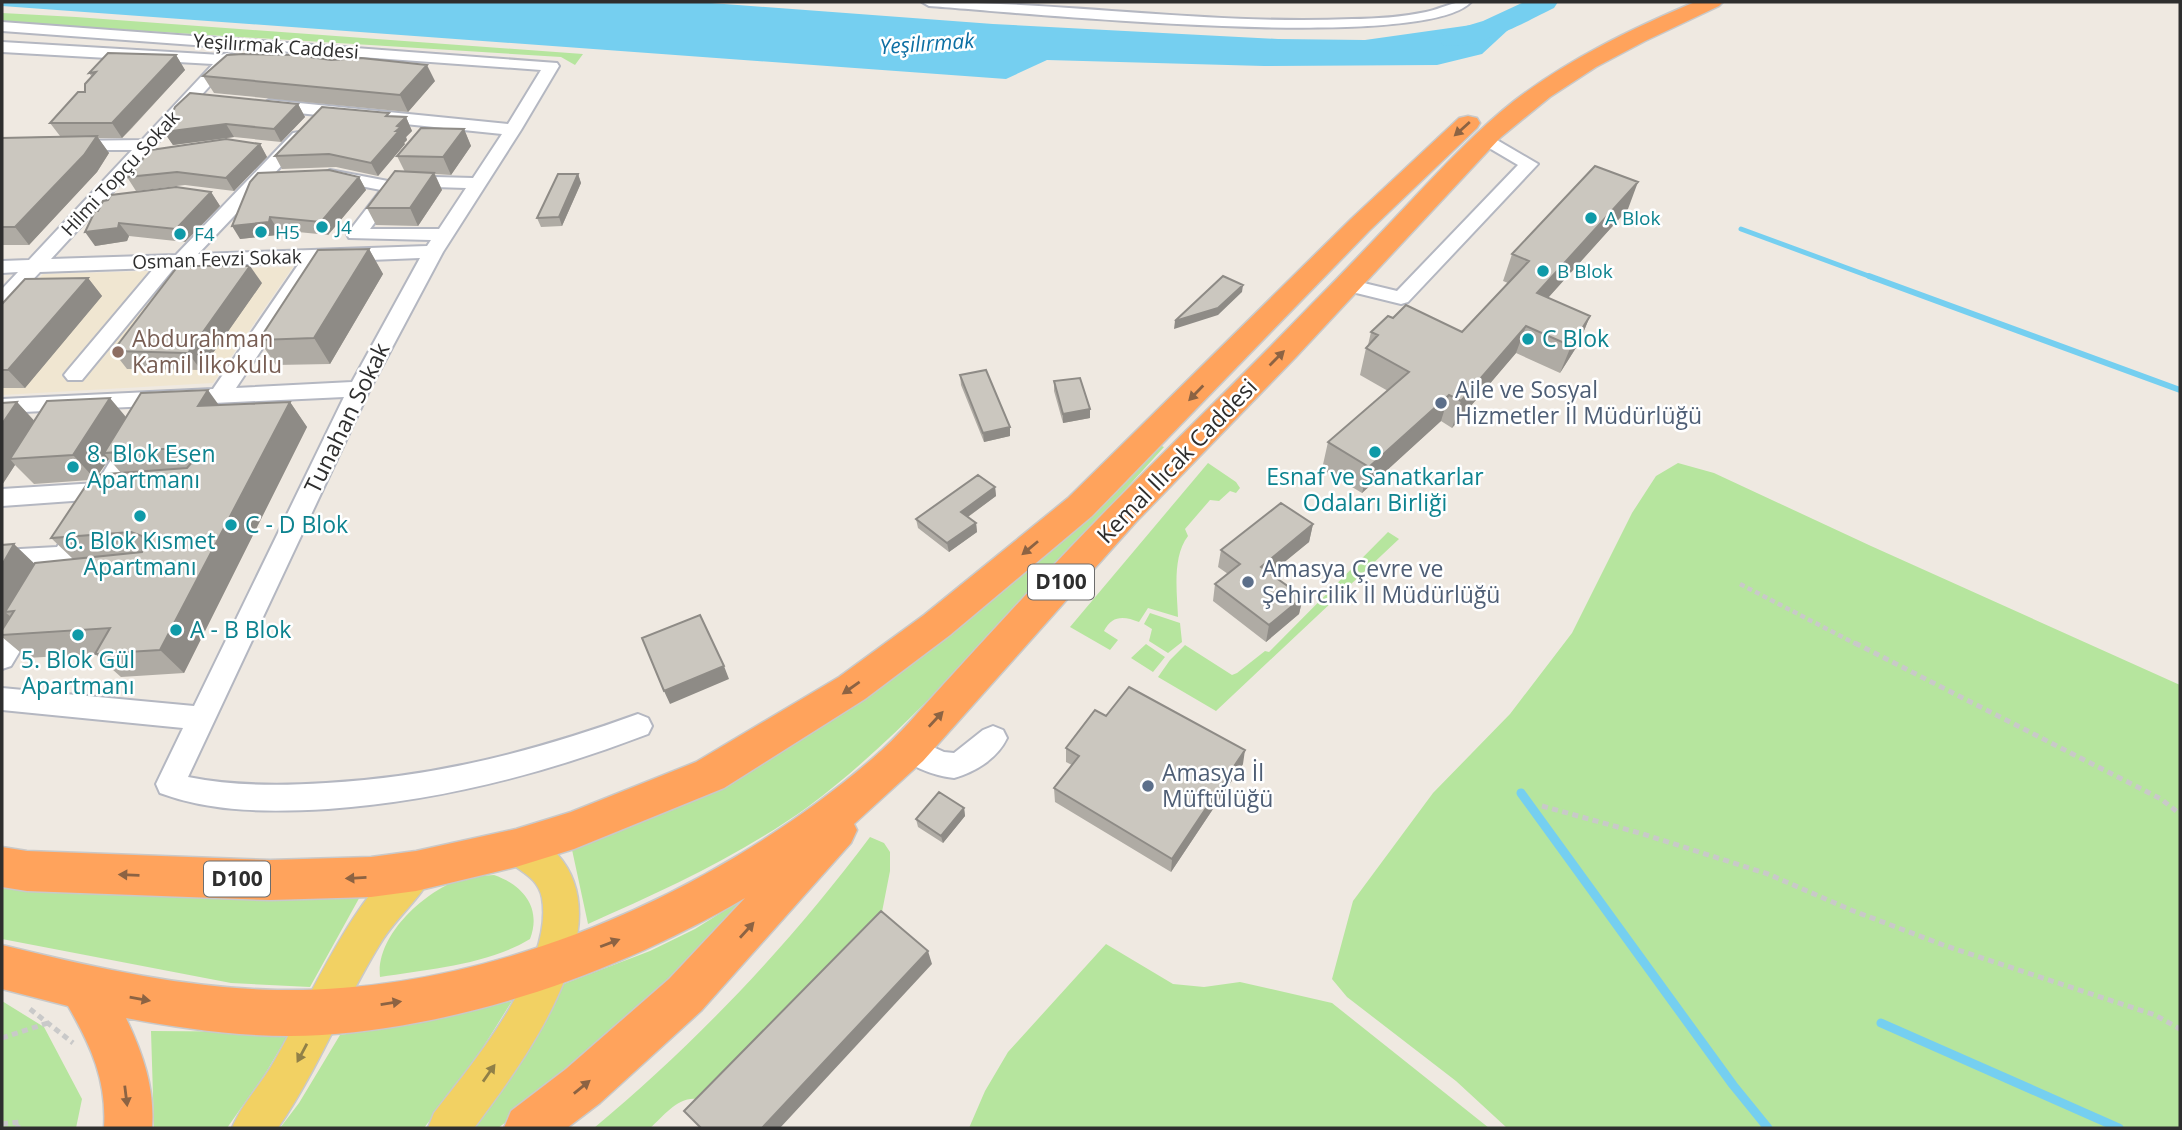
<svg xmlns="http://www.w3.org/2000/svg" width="2182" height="1130" font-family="'Open Sans',sans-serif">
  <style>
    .education { fill: #f0e6d1 }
    .green { fill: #b6e59e }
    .water { fill: #75cff0 }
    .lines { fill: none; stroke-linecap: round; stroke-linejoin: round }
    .stream-far2 { stroke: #75cff0; stroke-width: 5 }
    .stream-far1 { stroke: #75cff0; stroke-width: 6 }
    .stream { stroke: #75cff0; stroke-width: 9 }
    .river { fill: #75cff0; fill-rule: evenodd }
    .minor-casing { stroke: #b4b7c1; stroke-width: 4 }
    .major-casing { stroke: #c9c9c9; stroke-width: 3 }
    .highway-casing { stroke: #c9c9c9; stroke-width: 3 }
    .path-far1 { stroke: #c9c9c9; stroke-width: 4.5; stroke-dasharray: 5 3.5; stroke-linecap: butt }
    .path { stroke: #c9c9c9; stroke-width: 5; stroke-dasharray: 6 4.5; stroke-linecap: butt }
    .minor { fill: #fff; fill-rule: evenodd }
    .major { fill: #f2d163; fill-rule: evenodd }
    .highway { fill: #ffa35c; fill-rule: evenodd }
    .wall { fill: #afaba4; fill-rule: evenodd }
    .shaded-wall { fill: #8e8b86 }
    .building { fill: #cbc7bf; stroke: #8e8b86; stroke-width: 2 }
    .oneway { fill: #8c6343 }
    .oneway2 { fill: #908048 }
    .culture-dot { fill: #0f9aa8; stroke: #fff; stroke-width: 2.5 }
    .education-dot { fill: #8d6e63; stroke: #fff; stroke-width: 2.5 }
    .service-dot { fill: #5c6f8a; stroke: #fff; stroke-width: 2.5 }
    .labels { text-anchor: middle; stroke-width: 5; stroke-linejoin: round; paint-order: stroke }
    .far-street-label { font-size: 19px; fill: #2e2e2e; stroke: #fff }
    .far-culture-label { font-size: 19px; fill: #0d838f; stroke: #fff; text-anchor: start }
    .far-water-label { font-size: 21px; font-style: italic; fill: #0d6fa3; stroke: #fff }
    .shield { fill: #fff; stroke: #6d6d6d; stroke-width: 2 }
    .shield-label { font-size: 21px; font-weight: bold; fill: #2e2e2e }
    .education-label { font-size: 23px; fill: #785e54; stroke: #fff; text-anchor: start }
    .culture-label { font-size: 23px; fill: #0d838f; stroke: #fff; text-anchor: start }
    .service-label { font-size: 23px; fill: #4e5e75; stroke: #fff; text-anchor: start }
    .street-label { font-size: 23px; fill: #2e2e2e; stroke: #fff }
  </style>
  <rect width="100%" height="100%" fill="#efe9e1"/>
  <!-- education -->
  <path class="education" d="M293 267 213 383 2 395V321L43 274Z"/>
  <!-- green -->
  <path class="green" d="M2 13 76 17 583 54 575 65 561 57 2 22Z
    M1157 444 1164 447C1108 509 1051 570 994 631 936 693 877 755 809 806 741 855 665 890 588 924L571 845 665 808Z
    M1208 463 1236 482 1240 488 1236 493 1230 491 1219 501 1210 500 1185 529 1188 536C1172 557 1177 592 1178 617L1148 608 1139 622C1124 616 1112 615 1104 631L1118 640 1110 650 1070 627Z
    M1678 463 1714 473 1871 546 2180 685V1128H1507L1456 1081 1347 997 1332 979 1353 901 1433 793 1510 714 1572 633 1632 513 1656 476Z
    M1388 532 1399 539 1216 711 1158 677 1170 660 1185 645 1232 675 1237 673 1265 651 1269 652Z
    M1150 613 1180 623 1182 642 1168 653 1149 641 1152 629 1144 624Z
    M1146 644 1165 657 1153 672 1131 658Z
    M870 837 884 843 890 852V871L881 917 702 1100C680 1093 665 1115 650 1128H594C698 1041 789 945 870 837Z
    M494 875C523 885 542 908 530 939 487 965 428 969 380 977 375 934 429 887 467 877 476 875 485 876 494 875Z
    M2 882 77 888 362 893 310 987 231 983 2 939Z
    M765 885 674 980 533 1102 498 1128H473L522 1054 561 985 650 951 695 929Z
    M1106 944 1173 984 1204 987 1240 982 1332 1003 1489 1128H969L985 1091 1008 1052Z
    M2 1001 44 1027 82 1099 76 1128H2Z
    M512 1001 472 1065 424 1128H280L299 1103 340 1035 424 1021Z
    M151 1031 290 1032 265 1074 227 1128H154Z"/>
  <!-- water -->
  <path class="water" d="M2 2H698L993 24 1278 39 1365 40 1521 18 1482 54 1437 65 1264 66 1047 60 1006 79 2 6Z"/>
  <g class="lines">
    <!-- stream-far2 -->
    <path class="stream-far2" d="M1741 229 1874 278"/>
    <!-- stream-far1 -->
    <path class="stream-far1" d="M1869 276 2180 390"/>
    <!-- stream -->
    <path class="stream" d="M1521 793 1733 1085 1768 1128
      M1881 1023 2119 1128"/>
    <!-- river -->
    <path class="river" d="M1524 2H1558L1554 8C1527 21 1474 52 1443 45L1439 39 1443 33 1483 21Z"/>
    <defs>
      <path id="minor" d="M922 2C1065 2 1208 25 1352 19 1375 19 1402 17 1426 12 1444 8 1451 1 1471 2 1422 54 1016 12 929 6Z
        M2 22 557 63 559 66 521 130 443 252 370 389 188 777C233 786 279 786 326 783 435 777 536 751 638 714L648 718 652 726 648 734C544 774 439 801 328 809 271 812 214 813 160 793L156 784 183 728 2 710V688L194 706 344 397 2 413V399L213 389 300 262 175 267 82 380H68L64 375 68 370 154 268 40 272 9 305 2 307V289L18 272 2 273V261L29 260 132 150H72L66 149 63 145 66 141 142 140 213 64 2 52V42L221 55 227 53 245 58 247 61 239 66 229 65 51 259 176 255 293 133 299 132 308 137 305 141 198 254 427 246 431 240 349 238 347 234 381 190 324 179 321 175 330 170 388 181 397 176 473 178 502 134 269 110 261 105 269 100 508 124 541 70 2 31ZM402 186 466 188 439 229H370ZM420 258 352 382 236 388 320 262Z
        M1485 133 1538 164 1408 302 1401 304 1340 289 1337 285 1340 281 1347 279 1397 291 1518 165 1479 142 1476 138 1479 134Z
        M134 433 142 435 145 441 120 483 126 490 122 496 111 499 11 666 2 669V636L45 566 2 568V550L57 547 86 500 2 506V489L97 483 126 435Z
        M993 726 1003 730 1007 738C997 759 975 772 954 778 935 776 904 766 895 748L899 740 909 736 944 752 954 753 983 730Z"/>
      <path id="major" d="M516 832C530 837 548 843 558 855 623 929 520 1067 474 1128H428L434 1113C474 1062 554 966 542 898 537 871 508 870 498 848L503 836Z
        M416 854 429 859 434 871C422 898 395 918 380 944 343 1004 318 1070 278 1128H232C242 1103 262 1084 275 1060 305 1009 362 875 416 854Z"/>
      <path id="highway" d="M1695 2H1723L1719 6 1645 41 1596 67 1550 97 1501 137 1296 357 1136 522 923 761 854 824 857 830 851 843 701 1011 600 1103 567 1128H504L511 1111 566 1069 669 979 745 898C618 972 469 1025 322 1035 256 1039 190 1030 126 1018 143 1054 155 1088 152 1128H104C107 1081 91 1046 68 1006L2 989V945C92 967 183 988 277 990 487 994 714 895 872 759 898 737 920 710 943 685 985 639 1027 593 1070 548 1148 466 1231 388 1310 306 1344 272 1377 237 1410 202 1443 167 1476 131 1514 101 1569 59 1631 29 1695 2Z
        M1468 116 1477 118 1480 123 1477 128 1369 231 1092 516 950 635 865 699 724 788 574 849 516 867 416 891 371 897 270 900 27 891 2 887V847L27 851 270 860 371 857 416 851 516 829 571 812 696 762 839 677 924 615 1068 498 1351 219 1459 118Z"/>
    </defs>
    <!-- minor casing -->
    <use href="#minor" class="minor-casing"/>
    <!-- major casing -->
    <use href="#major" class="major-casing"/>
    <!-- highway casing -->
    <use href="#highway" class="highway-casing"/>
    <!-- path-far1 -->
    <path class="path-far1" d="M1740 584 1858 645"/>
    <!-- path -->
    <path class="path" d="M1855 643 2161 799 2180 814
      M1542 806 1643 834 1768 874 1851 910 1946 946 2155 1015 2180 1029
      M30 1009 73 1043
      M2 1038 48 1023
      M2 1124 20 1122 17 1128"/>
    <!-- minor -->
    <use href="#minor" class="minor"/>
    <!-- major -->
    <use href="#major" class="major"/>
    <!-- highway -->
    <use href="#highway" class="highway"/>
  </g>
  <!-- wall -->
  <path class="wall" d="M176 55 185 70 132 128 122 138H98L109 153 97 172 29 245H2V138L60 136 50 123 85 92 92 77 89 73Z
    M203 76 435 81 408 112 214 93Z
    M298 104 305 117 281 142 234 137 173 145 164 132Z
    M391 116 406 117 412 131 406 137 407 140 404 143 405 144 378 176 336 167 282 169 275 156Z
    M464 129 471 146 451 175 435 174 442 190 418 226 376 225 367 208 405 172 397 156Z
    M260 144 267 157 234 191 185 185 136 191 127 177Z
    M578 174 581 183 562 226 541 227 537 218Z
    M359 177 366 190 328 235 278 230 277 235 240 239 250 182Z
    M211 192 220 206 185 242 129 236 127 241 95 246V211Z
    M1628 209 1548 298 1590 316 1579 343 1560 373 1516 353 1452 428 1441 421 1362 493 1322 469 1328 442 1388 391 1360 375 1366 348 1368 345 1371 332 1393 318 1462 332 1508 283 1503 281 1512 254Z
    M369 249 383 274 330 364 276 365 259 340Z
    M88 278 102 296 25 388H2V304Z
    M262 283 201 370 127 369 113 351Z
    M960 375 1010 427V436L984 442 961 385Z
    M1054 381 1090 409V418L1063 423 1054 391Z
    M17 402 34 421 126 417 219 405 290 402 307 427 184 673 121 677 95 654 27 658 2 637V545L35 564 73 559 51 538 90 480 34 484 15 465 2 485V424ZM109 459 121 473 98 475Z
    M995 487 996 496 968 517 976 523 977 532 949 552 918 528 916 519Z
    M1313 524 1309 542 1270 573 1303 597 1299 614 1266 642 1213 601 1215 584 1228 574 1218 567 1221 550Z
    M1106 716 1243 764 1171 872 1055 802 1054 788 1072 765 1066 762V748Z
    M964 808 965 816 943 843 918 827 916 819Z"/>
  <!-- shaded-wall -->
  <path class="shaded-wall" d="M176 55 185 70 122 138 112 123Z
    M427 65 435 81 408 112 400 95Z
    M298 104 305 117 281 142 274 129Z
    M406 117 412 131 406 137 407 140 404 143 405 144 378 176 371 163 396 131 397 126Z
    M226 124 234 137 173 145 164 132Z
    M464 129 471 146 451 175 443 157Z
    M97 136 109 153 97 172 29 245 15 227Z
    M260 144 267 157 234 191 226 178Z
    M434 173 442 190 418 226 410 208Z
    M578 174 581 183 562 226 559 217Z
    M359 177 366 190 328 235 321 222Z
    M1638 182 1628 209 1528 320 1537 293Z
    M211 192 220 206 185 242 176 229Z
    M270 217 278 230 277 235 240 239 232 226Z
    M119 223 129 236 127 241 95 246 85 232Z
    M369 249 383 274 330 364 314 338Z
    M250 266 262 283 201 370 188 353Z
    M88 278 102 296 25 388 8 370Z
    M1243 285 1242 292 1218 315 1174 329 1175 321Z
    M1590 316 1579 343 1560 373 1571 346Z
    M1526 326 1516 353 1452 428 1461 401Z
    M208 390 226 415 198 406Z
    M1449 395 1441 421 1362 493 1369 467Z
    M110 398 131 423 104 453 109 459 95 479 73 455Z
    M17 402 40 427 10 459 15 465 2 485V424Z
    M290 402 307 427 184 673 160 650Z
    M1090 409V418L1063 423V414Z
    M1010 427V436L984 442 983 433Z
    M995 487 996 496 962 521 961 512Z
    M976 523 977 532 949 552 947 543Z
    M1313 524 1309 542 1258 584 1261 567Z
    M14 544 40 569 14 611 5 612 11 617 2 633V565Z
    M1303 597 1299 614 1266 642 1269 625Z
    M724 666 729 679 670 704 664 691Z
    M1245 750 1243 764 1171 872 1172 859Z
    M964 808 965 816 943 843 941 836Z
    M928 951 932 964 780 1128H762Z"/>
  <!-- building -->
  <path class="building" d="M108 53 176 55 112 123H50L78 92H85V84L96 72 89 73Z
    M243 54 296 55 331 60 361 58 427 65 400 95 203 76 227 55Z
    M190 93 298 104 274 129 226 124 164 132 175 107Z
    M322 107 389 113 386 116 406 117 397 126 401 127 396 131H399L371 163 329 154 275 156Z
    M421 128 464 129 443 157 397 156Z
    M97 136 84 155 15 227H2V138Z
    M226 139 260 144 226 178 177 172 127 177 128 174 133 173 137 164 141 163 145 154 151 150Z
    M1595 166 1638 182 1537 293 1590 316 1571 346 1526 326 1461 401 1449 395 1369 467 1328 442 1409 372 1366 348 1378 335 1371 332 1388 316 1393 318 1406 305 1462 332 1529 261 1512 254Z
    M329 170 359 177 321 222 270 217 269 222 232 226 250 182 258 173Z
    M395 171 434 173 410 208H367Z
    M558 174H578L559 217 537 218Z
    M176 187 211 192 176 229 119 223 118 228 85 232 95 211H98L103 201 108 200 111 195Z
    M369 249 314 338 259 340 318 250Z
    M178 266H250L188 353 113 351Z
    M1223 276 1243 285 1218 308 1175 321Z
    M88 278 8 370H2V304L25 279Z
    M986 370 1010 427 983 433 960 375Z
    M1080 378 1090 409 1063 414 1054 381Z
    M208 390 198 406 290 402 160 650 95 654 110 628 2 635V630L14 611 5 612 35 563 142 552 145 543 142 536 131 532 51 538 93 475 187 468 193 461 189 452 178 448 104 453 141 393Z
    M110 398 73 455 10 459 47 401Z
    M17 402 2 424V403Z
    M978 475 995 487 961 512 976 523 947 543 916 519Z
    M1281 503 1313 524 1261 567 1303 597 1269 625 1215 584 1240 564 1221 550Z
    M14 544 2 565V545Z
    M700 615 724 666 664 691 642 638Z
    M1129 687 1245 750 1172 859 1054 788 1079 756 1066 748 1095 710 1106 716Z
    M939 792 964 808 941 836 916 819Z
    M881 911 928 951 762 1128H701L684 1111Z"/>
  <!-- one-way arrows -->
  <defs><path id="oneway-solid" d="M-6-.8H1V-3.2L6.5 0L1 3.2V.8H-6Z" transform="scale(1.75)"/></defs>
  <g class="oneway">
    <use href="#oneway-solid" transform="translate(1462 129) rotate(138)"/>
    <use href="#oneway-solid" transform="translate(1277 358) rotate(-45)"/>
    <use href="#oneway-solid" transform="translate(1196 393) rotate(134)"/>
    <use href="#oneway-solid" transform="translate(1030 548) rotate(140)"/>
    <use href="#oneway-solid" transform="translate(851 688) rotate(145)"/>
    <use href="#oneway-solid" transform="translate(936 719) rotate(-47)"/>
    <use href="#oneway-solid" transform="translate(129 875) rotate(-178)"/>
    <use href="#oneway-solid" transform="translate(356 878) rotate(177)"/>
    <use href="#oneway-solid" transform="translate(747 930) rotate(-48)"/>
    <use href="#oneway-solid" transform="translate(610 943) rotate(-21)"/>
    <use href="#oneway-solid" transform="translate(140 999) rotate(10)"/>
    <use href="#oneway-solid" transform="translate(391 1003) rotate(-9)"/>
    <use href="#oneway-solid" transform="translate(582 1087) rotate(-39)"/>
    <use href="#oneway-solid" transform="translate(126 1096) rotate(83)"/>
  </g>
  <g class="oneway2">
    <use href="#oneway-solid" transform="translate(302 1053) rotate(118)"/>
    <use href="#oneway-solid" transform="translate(489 1073) rotate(-55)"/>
  </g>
  <!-- markers -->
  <g class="culture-dot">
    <circle cx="1591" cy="218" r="7"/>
    <circle cx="322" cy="227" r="7"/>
    <circle cx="261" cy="232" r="7"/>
    <circle cx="180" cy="234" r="7"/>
    <circle cx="1543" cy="271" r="7"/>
    <circle cx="1528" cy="339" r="7"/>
    <circle cx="1375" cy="452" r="7"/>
    <circle cx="73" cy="467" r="7"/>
    <circle cx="140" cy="516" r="7"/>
    <circle cx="231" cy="525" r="7"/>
    <circle cx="176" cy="630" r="7"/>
    <circle cx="78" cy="635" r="7"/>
  </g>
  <circle class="education-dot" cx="118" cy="352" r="7"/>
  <g class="service-dot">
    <circle cx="1441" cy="403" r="7"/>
    <circle cx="1248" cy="582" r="7"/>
    <circle cx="1148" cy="786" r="7"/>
  </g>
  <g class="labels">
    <!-- far-street labels -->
    <g class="far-street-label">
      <text transform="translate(276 46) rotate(4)" y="7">Yeşilırmak Caddesi</text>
      <text transform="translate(120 173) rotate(-47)" y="7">Hilmi Topçu Sokak</text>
      <text transform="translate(217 259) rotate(-2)" y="7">Osman Fevzi Sokak</text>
    </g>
    <!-- far-culture labels -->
    <g class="far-culture-label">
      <text x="1605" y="225">A Blok</text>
      <text x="336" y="234">J4</text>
      <text x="275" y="239">H5</text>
      <text x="194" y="241">F4</text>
      <text x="1557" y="278">B Blok</text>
    </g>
    <!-- far-water labels -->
    <g class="far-water-label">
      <text transform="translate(927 44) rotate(-4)" y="7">Yeşilırmak</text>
    </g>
    <!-- shield labels -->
    <g class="shield">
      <rect x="1028" y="564.5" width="66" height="35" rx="5"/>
      <rect x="204" y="861.5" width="66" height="35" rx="5"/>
    </g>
    <g class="shield-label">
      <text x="1061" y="589">D100</text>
      <text x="237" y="886">D100</text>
    </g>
    <!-- education labels -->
    <g class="education-label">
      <text x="132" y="347">Abdurahman<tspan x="132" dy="26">Kamil İlkokulu</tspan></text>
    </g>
    <!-- culture labels -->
    <g class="culture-label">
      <text x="1542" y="347">C Blok</text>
      <text x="87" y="462">8. Blok Esen<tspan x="87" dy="26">Apartmanı</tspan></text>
      <text x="1375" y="485" text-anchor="middle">Esnaf ve Sanatkarlar<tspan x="1375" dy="26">Odaları Birliği</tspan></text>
      <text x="245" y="533">C - D Blok</text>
      <text x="140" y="549" text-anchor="middle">6. Blok Kısmet<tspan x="140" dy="26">Apartmanı</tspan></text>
      <text x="190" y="638">A - B Blok</text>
      <text x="78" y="668" text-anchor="middle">5. Blok Gül<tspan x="78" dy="26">Apartmanı</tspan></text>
    </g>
    <!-- service labels -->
    <g class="service-label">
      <text x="1455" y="398">Aile ve Sosyal<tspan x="1455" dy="26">Hizmetler İl Müdürlüğü</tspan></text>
      <text x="1262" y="577">Amasya Çevre ve<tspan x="1262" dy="26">Şehircilik İl Müdürlüğü</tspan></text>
      <text x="1162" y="781">Amasya İl<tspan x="1162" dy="26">Müftülüğü</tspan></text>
    </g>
    <!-- street labels -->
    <g class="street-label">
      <text transform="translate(347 418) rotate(-64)" y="8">Tunahan Sokak</text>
      <text transform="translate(1177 461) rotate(-46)" y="8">Kemal Ilıcak Caddesi</text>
    </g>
  </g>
  <!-- border -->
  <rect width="2182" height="1130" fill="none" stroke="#2e2e2e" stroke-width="7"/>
</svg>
